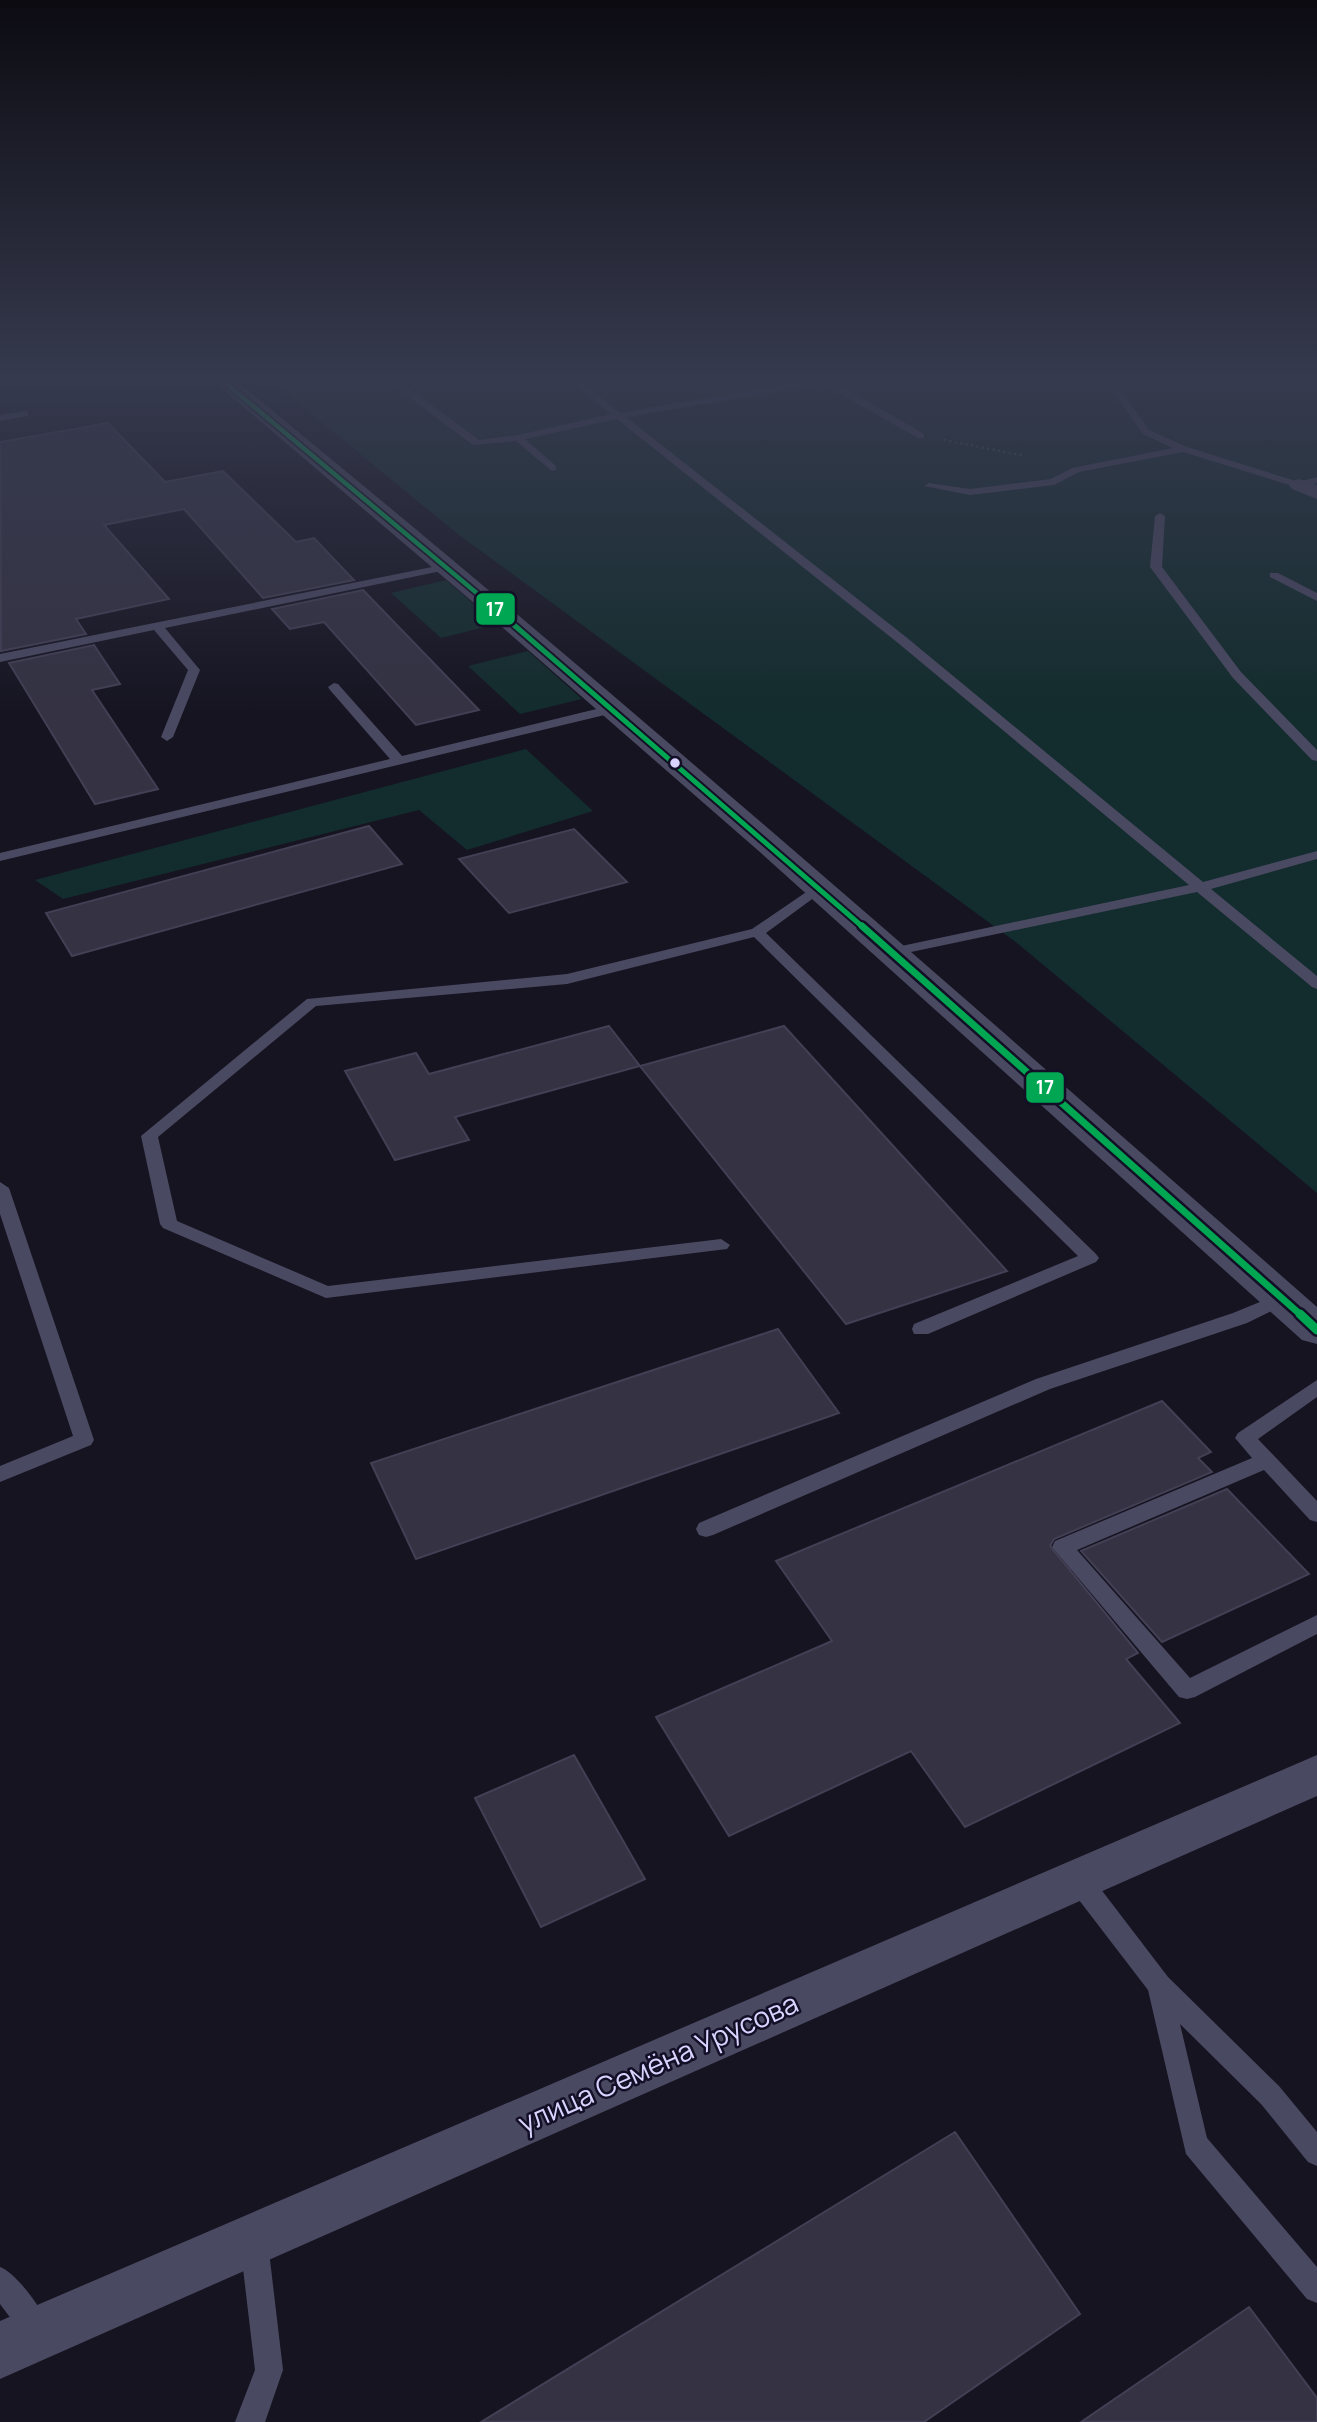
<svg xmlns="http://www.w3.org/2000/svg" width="1317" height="2422" font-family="Manrope,sans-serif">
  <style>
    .green { fill: #132c2d }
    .building { fill: #343243; stroke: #433f54; stroke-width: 2 }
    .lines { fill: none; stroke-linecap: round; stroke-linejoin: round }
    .path { stroke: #44505f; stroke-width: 2.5; stroke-dasharray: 2 3.5; stroke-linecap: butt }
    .service { fill: #4a4962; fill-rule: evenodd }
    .minor { fill: #4a4962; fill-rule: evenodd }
    .tertiary { fill: #4a4962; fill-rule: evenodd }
    .bus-1-far3-casing { stroke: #130f26; stroke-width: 8 }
    .bus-1-far2-casing { stroke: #130f26; stroke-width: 9 }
    .bus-1-far1-casing { stroke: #130f26; stroke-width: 12 }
    .bus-1-casing { stroke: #130f26; stroke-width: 14 }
    .bus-1-far3 { stroke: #00a651; stroke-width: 4.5 }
    .bus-1-far2 { stroke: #00a651; stroke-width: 5 }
    .bus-1-far1 { stroke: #00a651; stroke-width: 7 }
    .bus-1 { stroke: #00a651; stroke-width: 9 }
    .bus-dot { fill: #d9d4ff; stroke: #130f26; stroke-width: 2.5 }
    .labels { text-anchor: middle; stroke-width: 5; stroke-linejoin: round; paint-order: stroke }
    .near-street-label { font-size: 28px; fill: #d9d4ff; stroke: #130f26 }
    .line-badge { stroke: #130f26; stroke-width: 2.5 }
    .badge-label { font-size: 19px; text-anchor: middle; font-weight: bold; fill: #fff }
  </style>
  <rect width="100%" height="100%" fill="#161421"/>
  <!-- green -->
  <path class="green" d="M264 375H1317V1193L1017 943 459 535Z
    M446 580 497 624 441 638 391 593Z
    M528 651 582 699 520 714 468 666Z
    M526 749 593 811 467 850 419 810 63 899 35 880Z"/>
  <!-- building -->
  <path class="building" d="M108 423 165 482 223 471 296 542 314 538 354 580 263 598 184 509 104 525 169 599 76 619 86 634 1 651 0 442Z
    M363 590 479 710 416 725 324 622 290 629 272 609Z
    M94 645 120 684 92 690 158 789 95 804 9 663Z
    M369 826 402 864 72 956 46 913Z
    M574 829 627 882 509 913 459 859Z
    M609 1026 640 1066 455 1117 469 1140 395 1160 345 1071 416 1053 429 1074Z
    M784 1026 1007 1271 846 1324 640 1066Z
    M778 1329 839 1413 416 1559 371 1463Z
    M1162 1401 1211 1452 1198 1458 1212 1472 1054 1539 1050 1546 1138 1653 1126 1659 1180 1723 965 1827 911 1751 729 1836 656 1717 832 1641 776 1561Z
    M1227 1489 1309 1574 1162 1642 1081 1551Z
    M574 1755 645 1879 541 1927 475 1798Z
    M955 2132 1080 2314 924 2422H481Z
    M1249 2307 1317 2398V2422H1081Z"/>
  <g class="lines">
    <!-- path -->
    <path class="path" d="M944 440 1025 456"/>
    <!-- service -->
    <path class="service" d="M380 375H391L479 440 518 435 611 414 563 375H573L620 413 816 379 811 375H822L924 434V438H918L823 384 626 417 906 637 1203 882 1317 851V859L1211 889 1317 976V989L1312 987 1197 892 892 956 887 955 885 952 892 948 1189 885 898 643 617 419 525 439 556 466V470L552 471 516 441 473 445Z
      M1101 375H1110L1149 430 1187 447 1299 482 1317 477V483L1299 488 1183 452 1079 472 1054 485 970 495 924 486 929 483 970 489 1051 479 1072 468 1173 448 1143 434Z
      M25 411 28 412V416L0 421V415Z
      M1160 513 1165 516 1162 567 1241 672 1317 750V761L1312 760 1233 678 1150 567 1155 516Z
      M447 564 453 567 451 569 165 628 200 670 173 737 167 741 161 737 188 670 154 630 0 662V654Z
      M1270 573H1278L1317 593V601L1270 577Z
      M334 683 338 684 402 756 613 705 619 709 613 713 0 861V853L390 759 330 690 328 687Z
      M818 884 825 888 823 891 766 933 1096 1254 1099 1258 1096 1262 928 1334H914L912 1329 914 1324 1078 1256 754 937 567 984 316 1006 158 1137 177 1221 328 1286 721 1239 730 1245 727 1249 326 1298 163 1228 160 1224 141 1136 307 999 567 974 752 929Z
      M0 1182 9 1188 94 1440 91 1445 0 1482V1466L73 1436 0 1214Z
      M1282 1293 1288 1295 1291 1299 1288 1303 1247 1323 1050 1389 713 1535 706 1537 699 1535 696 1529 699 1523 1036 1379 1233 1313Z
      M1317 1380V1397L1258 1439 1317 1501V1522L1310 1520 1264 1470 1077 1550 1190 1678 1317 1615V1634L1195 1697 1187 1699 1179 1697 1052 1547 1055 1541 1252 1458 1235 1438 1238 1433Z
      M1078 1868 1087 1871 1168 1977 1279 2086 1317 2132V2166L1308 2162 1261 2104 1180 2024 1207 2138 1317 2267V2303L1307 2299 1186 2154 1148 1990 1069 1887 1066 1879 1069 1871Z
      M254 2229 264 2233 268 2243 283 2370 265 2422H235L255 2370 240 2243 244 2233Z
      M0 2267C18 2274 44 2312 51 2330L47 2340 37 2344 27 2340 0 2304Z"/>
    <!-- minor -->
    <path class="minor" d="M1299 479 1317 485V499L1292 489 1289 485 1292 481Z
      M1317 1755V1796L0 2379V2321Z"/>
    <!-- tertiary -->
    <path class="tertiary" d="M206 375H229C599 677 958 992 1317 1307V1344L1302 1340 761 853 487 614Z"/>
    <defs>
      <path id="bus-1-far3" d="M216 375 509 620"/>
      <path id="bus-1-far2" d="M507 619 864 928"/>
      <path id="bus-1-far1" d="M862 926 1302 1316"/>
      <path id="bus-1" d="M1300 1314 1317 1330"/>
    </defs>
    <!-- bus-1-far3 casing -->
    <use href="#bus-1-far3" class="bus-1-far3-casing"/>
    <!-- bus-1-far2 casing -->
    <use href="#bus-1-far2" class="bus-1-far2-casing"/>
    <!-- bus-1-far1 casing -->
    <use href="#bus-1-far1" class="bus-1-far1-casing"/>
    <!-- bus-1 casing -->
    <use href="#bus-1" class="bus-1-casing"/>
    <!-- bus-1-far3 -->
    <use href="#bus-1-far3" class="bus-1-far3"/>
    <!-- bus-1-far2 -->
    <use href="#bus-1-far2" class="bus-1-far2"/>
    <!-- bus-1-far1 -->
    <use href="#bus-1-far1" class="bus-1-far1"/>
    <!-- bus-1 -->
    <use href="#bus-1" class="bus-1"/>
  </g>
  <!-- sky -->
  <linearGradient id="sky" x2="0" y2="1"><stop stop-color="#0c0b12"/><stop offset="0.53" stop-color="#363a4e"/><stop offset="1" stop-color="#363a4e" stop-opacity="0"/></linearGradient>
  <rect width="1317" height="714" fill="url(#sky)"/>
  <!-- markers -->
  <circle class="bus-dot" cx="675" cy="763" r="6"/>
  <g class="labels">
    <!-- near-street labels -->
    <g class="near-street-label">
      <text transform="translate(658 2063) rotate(-24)" y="10">улица Семёна Урусова</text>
    </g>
  </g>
  <g class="line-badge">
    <rect x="475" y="592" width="41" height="34" rx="7" fill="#00a651"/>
    <rect x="1025" y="1071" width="40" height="33" rx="7" fill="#00a651"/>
  </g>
  <g class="badge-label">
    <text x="495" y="616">17</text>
    <text x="1045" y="1094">17</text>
  </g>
</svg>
